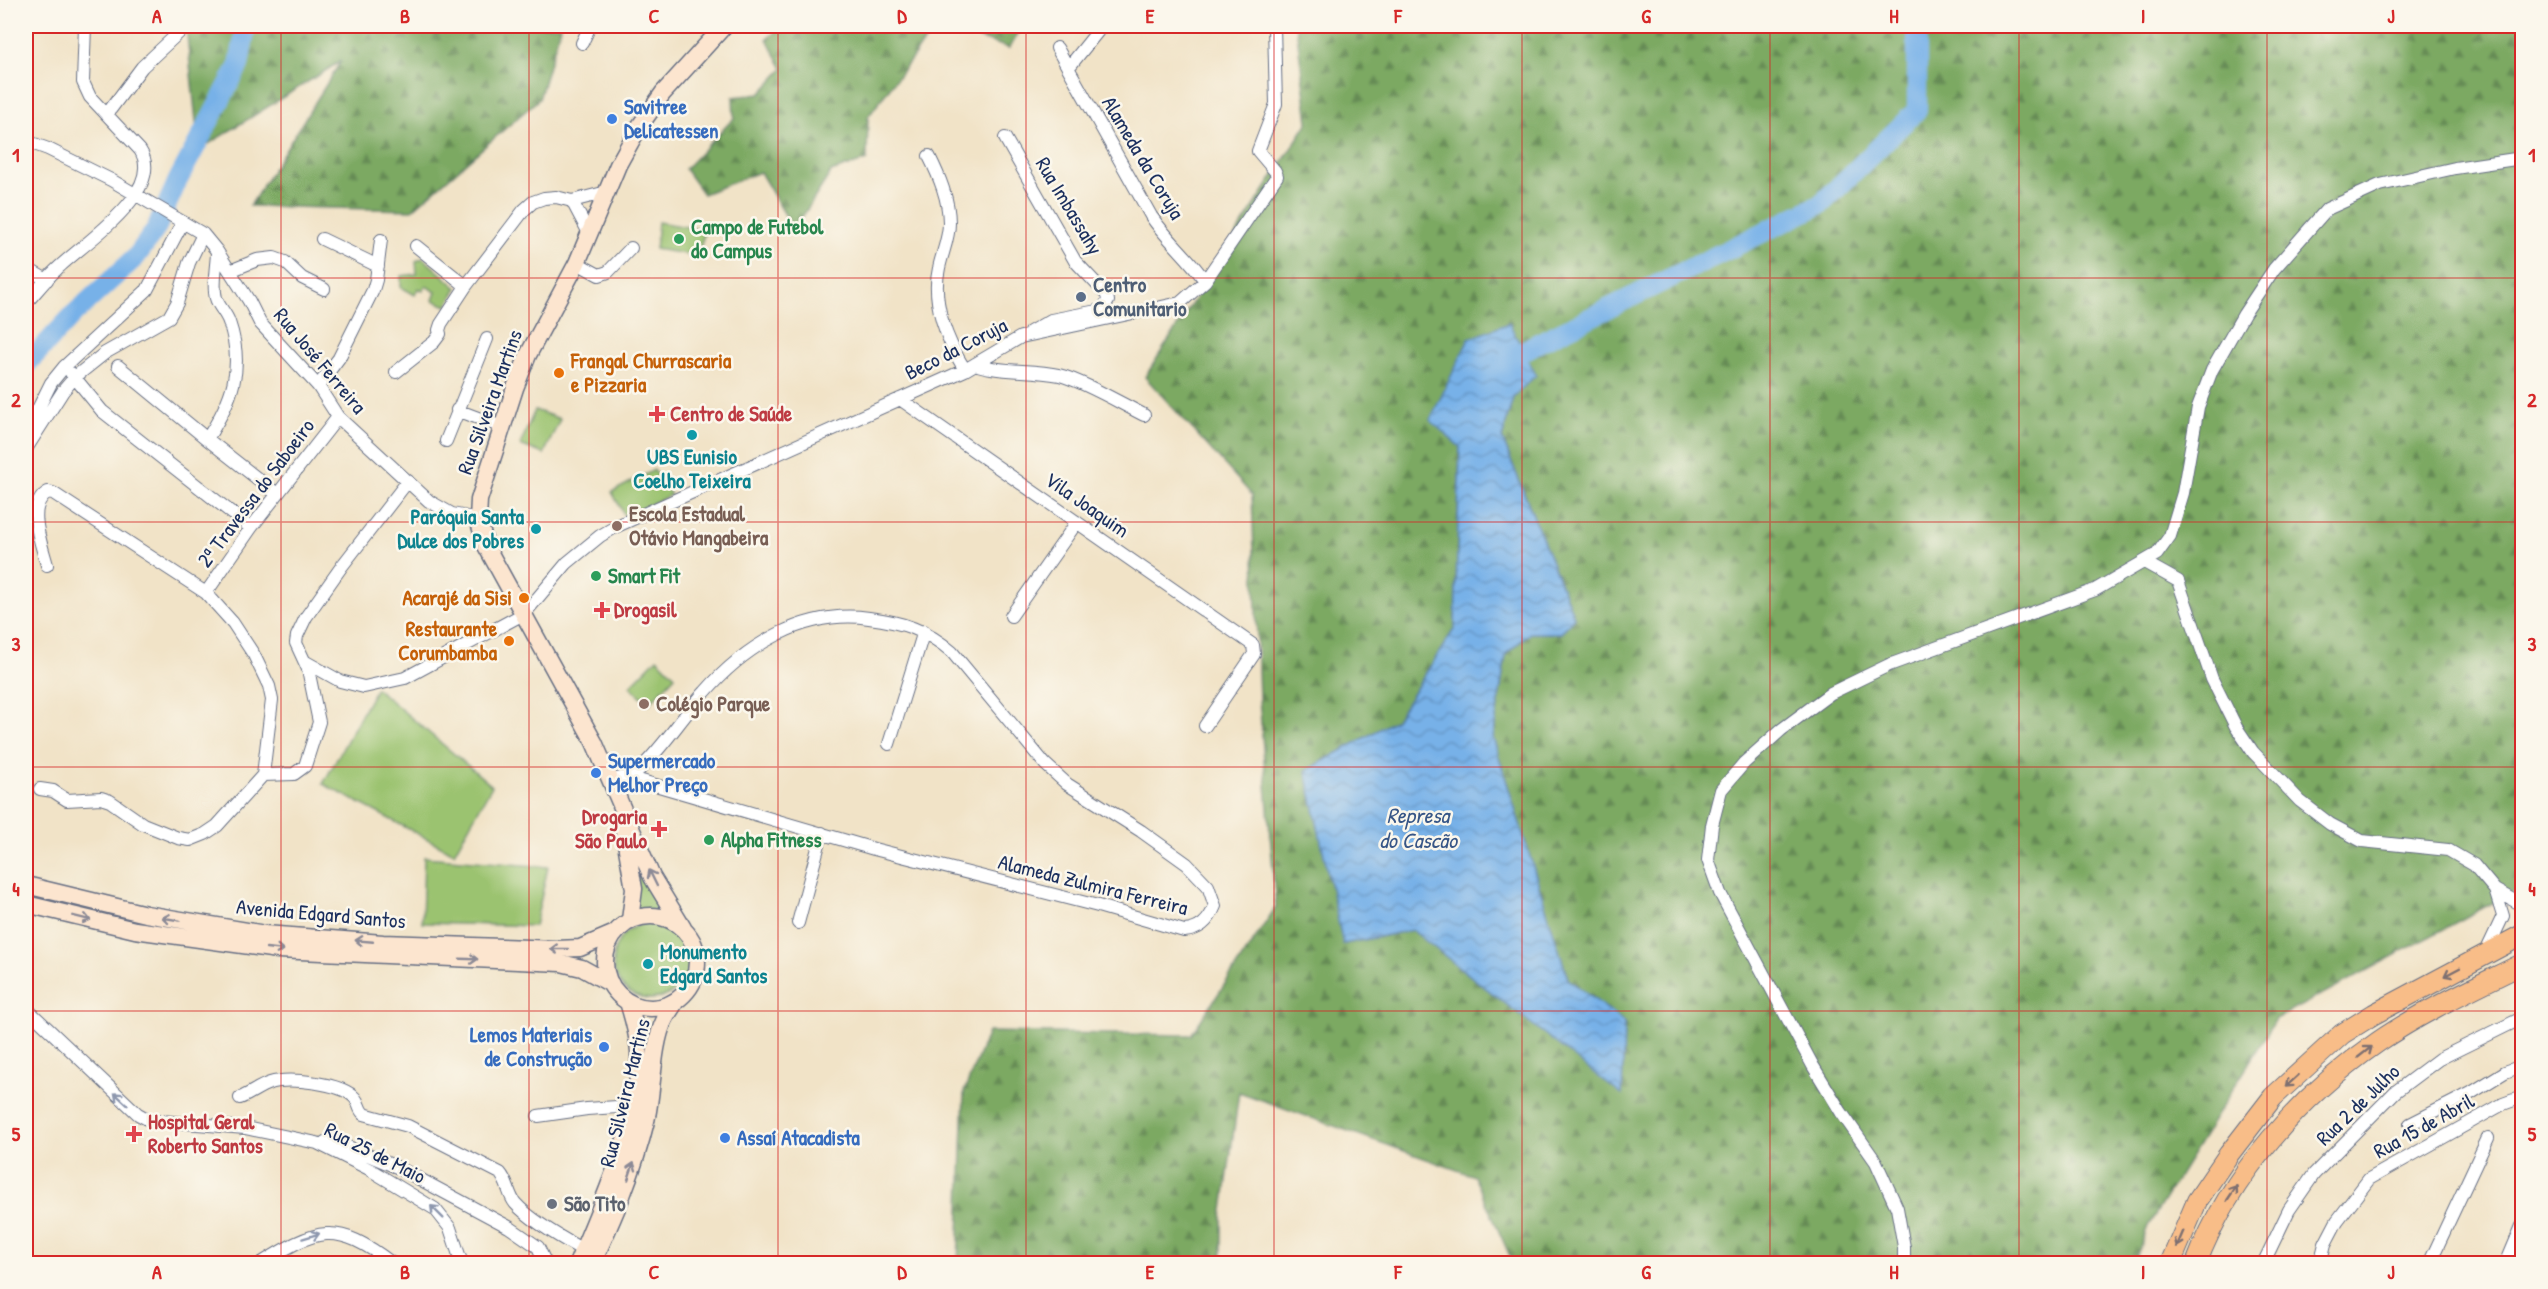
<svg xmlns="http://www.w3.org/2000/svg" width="2548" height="1289" font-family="'Patrick Hand',sans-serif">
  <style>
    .grass { fill: #9bc36f; stroke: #5b7966; stroke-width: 1.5 }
    .forest { fill: url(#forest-firs); stroke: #4c6c60; stroke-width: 1.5; fill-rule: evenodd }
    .water { fill: url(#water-waves); stroke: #4970a3; stroke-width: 1.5 }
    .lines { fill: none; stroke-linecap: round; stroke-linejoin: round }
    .river { stroke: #77b1e8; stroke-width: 20 }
    .street-casing { stroke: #666e83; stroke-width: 14 }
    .secondary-casing { stroke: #666e83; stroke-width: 19 }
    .primary-casing { stroke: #666e83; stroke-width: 22 }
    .street { stroke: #fff; stroke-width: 12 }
    .secondary { stroke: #fce5cf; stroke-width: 16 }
    .primary { stroke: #f8bd88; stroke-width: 20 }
    .oneway { stroke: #8c8a96 }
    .oneway2 { stroke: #7e6f71 }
    .oneway3 { stroke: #8d97ae }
    .grid { fill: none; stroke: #d62828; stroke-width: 1.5; stroke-opacity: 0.55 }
    .shop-dot { fill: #3f7fe0; stroke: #fbf7ec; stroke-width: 2 }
    .leisure-dot { fill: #2e9e5b; stroke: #fbf7ec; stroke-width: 2 }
    .service-dot { fill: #5c6f8a; stroke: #fbf7ec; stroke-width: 2 }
    .food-dot { fill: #e8710a; stroke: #fbf7ec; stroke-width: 2 }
    .health-dot { fill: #e0444e; stroke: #fbf7ec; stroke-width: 2 }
    .culture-dot { fill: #0f9aa8; stroke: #fbf7ec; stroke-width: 2 }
    .education-dot { fill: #8d6e63; stroke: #fbf7ec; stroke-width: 2 }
    .worship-dot { fill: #6b7280; stroke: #fbf7ec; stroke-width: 2 }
    .labels { text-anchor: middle; stroke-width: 5; stroke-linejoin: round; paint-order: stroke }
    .shop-label { font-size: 21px; font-weight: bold; fill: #366cbe; stroke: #fbf7ec; text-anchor: start }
    .street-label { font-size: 21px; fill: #1b2f5e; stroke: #fbf7ec }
    .leisure-label { font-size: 21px; font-weight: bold; fill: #27864d; stroke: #fbf7ec; text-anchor: start }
    .service-label { font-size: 21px; font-weight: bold; fill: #4e5e75; stroke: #fbf7ec; text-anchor: start }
    .food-label { font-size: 21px; font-weight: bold; fill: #c56008; stroke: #fbf7ec; text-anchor: end }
    .health-label { font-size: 21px; font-weight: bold; fill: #be3a42; stroke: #fbf7ec; text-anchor: start }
    .culture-label { font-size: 21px; font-weight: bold; fill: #0d838f; stroke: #fbf7ec }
    .education-label { font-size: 21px; font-weight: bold; fill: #785e54; stroke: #fbf7ec; text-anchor: start }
    .worship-label { font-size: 21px; font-weight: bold; fill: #5b616d; stroke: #fbf7ec; text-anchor: start }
    .water-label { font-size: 22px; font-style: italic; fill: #375687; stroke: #fbf7ec }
    .neatline { fill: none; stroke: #d62828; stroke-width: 2 }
    .grid-label { font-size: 20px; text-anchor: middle; font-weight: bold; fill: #d62828 }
  </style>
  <defs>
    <pattern id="forest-firs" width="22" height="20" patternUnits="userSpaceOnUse" patternTransform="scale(1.5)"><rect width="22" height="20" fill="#7ca962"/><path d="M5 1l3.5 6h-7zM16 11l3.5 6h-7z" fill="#658a54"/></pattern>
    <pattern id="water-waves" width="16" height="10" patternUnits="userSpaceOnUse" patternTransform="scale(1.5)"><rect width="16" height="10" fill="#77b1e8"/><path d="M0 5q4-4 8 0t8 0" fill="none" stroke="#6190bf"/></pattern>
  </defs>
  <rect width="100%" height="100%" fill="#fbf7ec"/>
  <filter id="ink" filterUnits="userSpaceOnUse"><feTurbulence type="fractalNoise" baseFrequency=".0167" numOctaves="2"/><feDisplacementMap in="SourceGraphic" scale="12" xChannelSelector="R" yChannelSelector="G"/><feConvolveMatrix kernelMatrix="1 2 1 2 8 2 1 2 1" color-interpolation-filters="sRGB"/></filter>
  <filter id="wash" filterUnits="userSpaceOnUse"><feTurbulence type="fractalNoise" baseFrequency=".008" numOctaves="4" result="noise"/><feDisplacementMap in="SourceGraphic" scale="24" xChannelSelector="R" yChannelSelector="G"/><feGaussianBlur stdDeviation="1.35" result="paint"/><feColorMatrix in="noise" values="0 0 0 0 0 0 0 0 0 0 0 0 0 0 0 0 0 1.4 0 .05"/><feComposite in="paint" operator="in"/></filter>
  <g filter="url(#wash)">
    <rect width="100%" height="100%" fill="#f1e3c7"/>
    <!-- grass -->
    <path class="grass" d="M658 222 705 230 698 256 655 249Z
      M423 258 457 288 447 306 433 300 436 292 426 286 423 291 418 288 415 295 401 287V276L417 274 416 261Z
      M535 410 560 419 544 454 520 445Z
      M654 470 671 495 625 516 612 492Z
      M657 658 675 676 649 704 630 686Z
      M376 688 492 786 454 853 323 784Z
      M628 833 665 909 636 912Z
      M424 857 548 867 535 926 422 923Z
      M613 961a38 38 0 1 1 76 0a38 38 0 1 1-76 0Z"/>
    <!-- forest -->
    <path class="forest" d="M186 26H561L539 99 412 210 250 206 341 61 199 150Z
      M782 26H936L868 117 867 160 831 172 794 230 760 172 703 194 685 169 734 118 733 97 760 94 783 69 767 39Z
      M942 26H1023L1009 48Z
      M1296 26H2522V887L2276 1019 2148 1226 2134 1263H1513L1474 1176 1239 1092 1222 1218V1263L958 1264 964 1092 988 1032 1191 1035 1276 907 1259 699 1252 495 1145 377 1308 122ZM1513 397 1502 438 1574 617 1561 633H1530L1506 654 1493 738 1568 979 1624 1022 1622 1094 1412 930 1344 944 1306 771 1396 720 1455 628 1460 447Z"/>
    <!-- water -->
    <path class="water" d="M1509 323 1536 375 1513 397 1502 438 1574 617 1561 633H1530L1506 654 1493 738 1568 979 1624 1022 1622 1095 1412 930 1343 944 1306 771 1396 720 1455 628 1460 447 1430 420 1469 339Z"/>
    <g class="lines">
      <!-- river -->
      <path class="river" d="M1501 364 1534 345 1821 204 1917 110V26
        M26 365 74 314 136 257 156 229 178 180 239 65 246 26"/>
    </g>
  </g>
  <g filter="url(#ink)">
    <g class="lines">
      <defs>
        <path id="street" d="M582 43 590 26
          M1057 48 1151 216C1167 240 1189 257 1205 281
          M1069 67 1102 26
          M107 114 142 67 186 26
          M1005 138 1075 261 1107 295 1108 301 1102 310 1051 320 1030 332
          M26 141 48 149 111 180 203 234 217 251 249 301 260 323 318 386 338 417 429 501 452 514 478 519
          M929 156C939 176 949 199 949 223 949 239 942 253 939 268 931 302 947 341 965 370
          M572 201 590 235
          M322 239 378 266
          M416 246 466 286
          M577 263 599 275 608 272 631 248
          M26 268 47 280
          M230 271 257 260 274 258 285 262 302 278 324 289
          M26 303C36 292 46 279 57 269 82 244 167 191 140 150L90 97 83 82 85 26
          M975 364C1001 373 1031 369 1059 375 1081 380 1122 404 1144 415
          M118 366 207 439 277 494
          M396 372 434 342 440 334 439 330 441 324 466 286 524 210 533 202 544 198 556 197 572 201 607 192
          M71 373 102 411 251 528
          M318 386 339 358 373 290 376 280 381 240
          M900 399 1253 645 1254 654 1205 726
          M457 410 502 427
          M26 433 51 383 64 367 147 290 183 222
          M207 439C232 400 245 368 229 322 226 313 218 306 216 298 212 284 217 265 217 251
          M446 441 487 339
          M26 449 63 391 75 377 105 353 169 317 177 303 189 263 203 234
          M2144 562 2178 581 2212 679 2236 727 2253 752 2300 801 2330 824 2362 841 2448 850 2474 865 2495 890 2522 905
          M47 565C42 545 25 505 48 492L53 493 206 593 233 623 254 655 269 686 272 700 263 775
          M206 593 251 528 338 417
          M1011 616 1077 522
          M306 662 340 681 364 687 405 678 525 613 567 563 600 536 617 526 965 370 1021 337 1180 303 1205 281 1277 176 1275 171 1258 151 1276 104 1274 26
          M889 744 924 631
          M263 775 294 774 305 766 319 722 308 669 296 643 297 636 306 617 342 566 408 481
          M611 780 628 777 640 769C664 746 682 717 705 692 746 645 805 609 869 618 902 622 927 630 952 652L1045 764 1067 784 1141 831 1187 864 1208 886 1215 906C1209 921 1200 930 1184 931L1098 906 874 849 628 777
          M40 789 53 791 67 800 101 798 110 801 143 824 178 838 190 840 205 834 217 826 263 775
          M798 923 822 833
          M2486 952 2503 916 2495 890
          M26 1008 138 1114 149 1120 245 1128 317 1143 369 1169 435 1209 450 1228 462 1264
          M240 1098C250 1094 260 1086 270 1083 289 1077 342 1083 355 1098 360 1104 358 1109 364 1114L408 1126 500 1173C508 1182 508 1194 515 1203 530 1220 563 1239 583 1250
          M538 1116 587 1109 632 1106
          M2410 1124 2471 1093 2505 1072 2522 1066
          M325 1142 341 1144 399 1168 509 1227 538 1247 546 1264
          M260 1264C318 1228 335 1220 393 1264
          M1904 1264V1247L1897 1208 1876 1162 1841 1112 1813 1066 1720 893 1708 860 1712 825 1721 790 1744 763 1781 730 1831 693 1889 665 2095 590 2157 554 2170 536 2183 493 2198 407 2212 370 2244 314 2274 269 2327 209 2380 185 2455 168 2522 158
          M2263 1264 2289 1210 2314 1174 2395 1092 2439 1059 2522 1018
          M2320 1264 2325 1244 2337 1221 2369 1179 2503 1104 2522 1097
          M2429 1264 2488 1138
          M2506 1264 2522 1226"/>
        <path id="secondary" d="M623 826 634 889 630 920
          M26 885 146 914 265 934 383 943 557 949 580 948 615 933
          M26 904 135 930 278 950 561 963 582 968 611 984
          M605 962a46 46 0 1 1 92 0a46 46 0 1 1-92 0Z
          M683 928 652 877 594 742 486 546 478 519 479 500 515 388 528 355 577 263 618 165 639 127 663 93 724 26
          M577 1264C603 1201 641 1120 639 1052 638 1035 633 1018 628 1002
          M592 1264C614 1217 634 1171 646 1121 653 1092 652 1046 664 1021 667 1014 672 1008 676 1001"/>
        <path id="primary" d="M2170 1264 2197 1201 2229 1154 2273 1097 2342 1034 2374 1014 2522 935
          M2196 1264C2230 1174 2300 1096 2378 1042 2423 1011 2474 988 2522 964"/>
      </defs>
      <!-- street casing -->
      <use href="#street" class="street-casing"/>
      <!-- secondary casing -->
      <use href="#secondary" class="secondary-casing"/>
      <!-- primary casing -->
      <use href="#primary" class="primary-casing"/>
      <!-- street -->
      <use href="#street" class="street"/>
      <!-- secondary -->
      <use href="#secondary" class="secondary"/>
      <!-- primary -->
      <use href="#primary" class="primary"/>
    </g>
    <!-- one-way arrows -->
    <defs><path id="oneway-shaft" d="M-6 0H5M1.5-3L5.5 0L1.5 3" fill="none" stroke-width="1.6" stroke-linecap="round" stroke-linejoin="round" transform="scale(1.5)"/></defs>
    <g class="oneway">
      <use href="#oneway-shaft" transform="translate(653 878) rotate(-116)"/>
      <use href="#oneway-shaft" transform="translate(82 918) rotate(14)"/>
      <use href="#oneway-shaft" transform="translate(171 919) rotate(-170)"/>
      <use href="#oneway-shaft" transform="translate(364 941) rotate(-175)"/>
      <use href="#oneway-shaft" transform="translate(275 949) rotate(6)"/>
      <use href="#oneway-shaft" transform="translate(559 949) rotate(180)"/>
      <use href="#oneway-shaft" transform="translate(469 959) rotate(2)"/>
      <use href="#oneway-shaft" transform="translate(631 1171) rotate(-71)"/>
    </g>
    <g class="oneway2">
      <use href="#oneway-shaft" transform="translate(2452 972) rotate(152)"/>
      <use href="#oneway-shaft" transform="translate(2365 1052) rotate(-38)"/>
      <use href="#oneway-shaft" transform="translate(2292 1081) rotate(138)"/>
      <use href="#oneway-shaft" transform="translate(2232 1193) rotate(-56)"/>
      <use href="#oneway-shaft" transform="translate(2180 1239) rotate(113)"/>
    </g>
    <g class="oneway3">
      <use href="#oneway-shaft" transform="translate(121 1099) rotate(-137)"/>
      <use href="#oneway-shaft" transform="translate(437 1212) rotate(-135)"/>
      <use href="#oneway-shaft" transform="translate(311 1236) rotate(-17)"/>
    </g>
  </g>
  <!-- grid -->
  <path class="grid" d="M281 26V1264M529 26V1264M778 26V1264M1026 26V1264M1274 26V1264M1522 26V1264M1770 26V1264M2019 26V1264M2267 26V1264M26 278H2522M26 522H2522M26 767H2522M26 1011H2522"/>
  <!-- markers -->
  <g class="shop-dot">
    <circle cx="612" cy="119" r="6"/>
    <circle cx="596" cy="773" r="6"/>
    <circle cx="604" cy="1047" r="6"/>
    <circle cx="725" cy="1138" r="6"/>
  </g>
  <g class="leisure-dot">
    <circle cx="679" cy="239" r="6"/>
    <circle cx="596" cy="576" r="6"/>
    <circle cx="709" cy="840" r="6"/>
  </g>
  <circle class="service-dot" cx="1081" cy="297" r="6"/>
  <g class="food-dot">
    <circle cx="559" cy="373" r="6"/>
    <circle cx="524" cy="598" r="6"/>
    <circle cx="509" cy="641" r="6"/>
  </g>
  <g class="health-dot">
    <path d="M654 405h6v6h6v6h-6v6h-6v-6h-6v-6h6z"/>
    <path d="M599 601h6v6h6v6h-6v6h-6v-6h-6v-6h6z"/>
    <path d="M656 820h6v6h6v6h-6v6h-6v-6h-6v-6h6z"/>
    <path d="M131 1125h6v6h6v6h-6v6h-6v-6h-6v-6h6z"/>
  </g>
  <g class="culture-dot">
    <circle cx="692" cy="435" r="6"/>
    <circle cx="536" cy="529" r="6"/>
    <circle cx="648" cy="964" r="6"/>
  </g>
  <g class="education-dot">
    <circle cx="617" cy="526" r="6"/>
    <circle cx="644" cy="704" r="6"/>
  </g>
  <circle class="worship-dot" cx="552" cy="1204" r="6"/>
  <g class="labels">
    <!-- shop labels -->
    <g class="shop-label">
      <text x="624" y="114">Savitree<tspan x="624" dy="24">Delicatessen</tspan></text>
      <text x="608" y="768">Supermercado<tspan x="608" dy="24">Melhor Preço</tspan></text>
      <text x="592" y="1042" text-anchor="end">Lemos Materiais<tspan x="592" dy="24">de Construção</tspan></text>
      <text x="737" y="1145">Assaí Atacadista</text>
    </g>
    <!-- street labels -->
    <g class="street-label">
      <text transform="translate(1143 158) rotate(59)" y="7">Alameda da Coruja</text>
      <text transform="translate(1069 206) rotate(59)" y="7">Rua Imbassahy</text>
      <text transform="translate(956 349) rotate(-27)" y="7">Beco da Coruja</text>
      <text transform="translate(320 361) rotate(50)" y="7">Rua José Ferreira</text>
      <text transform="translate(490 402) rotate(-70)" y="7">Rua Silveira Martins</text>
      <text transform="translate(256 493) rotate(-53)" y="7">2ª Travessa do Saboeiro</text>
      <text transform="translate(1087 505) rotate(35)" y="7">Vila Joaquim</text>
      <text transform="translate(1093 885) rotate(14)" y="7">Alameda Zulmira Ferreira</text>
      <text transform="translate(321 914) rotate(5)" y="7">Avenida Edgard Santos</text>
      <text transform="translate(625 1093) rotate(-76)" y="7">Rua Silveira Martins</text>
      <text transform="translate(2358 1105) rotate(-44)" y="7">Rua 2 de Julho</text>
      <text transform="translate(2424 1126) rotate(-29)" y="7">Rua 15 de Abril</text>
      <text transform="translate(375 1153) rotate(27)" y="7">Rua 25 de Maio</text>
    </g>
    <!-- leisure labels -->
    <g class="leisure-label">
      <text x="691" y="234">Campo de Futebol<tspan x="691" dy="24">do Campus</tspan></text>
      <text x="608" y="583">Smart Fit</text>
      <text x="721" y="847">Alpha Fitness</text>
    </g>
    <!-- service labels -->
    <g class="service-label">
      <text x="1093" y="292">Centro<tspan x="1093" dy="24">Comunitario</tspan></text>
    </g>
    <!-- food labels -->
    <g class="food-label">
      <text x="571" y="368" text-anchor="start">Frangal Churrascaria<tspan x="571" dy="24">e Pizzaria</tspan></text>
      <text x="512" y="605">Acarajé da Sisi</text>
      <text x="497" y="636">Restaurante<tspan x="497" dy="24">Corumbamba</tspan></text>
    </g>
    <!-- health labels -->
    <g class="health-label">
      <text x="670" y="421">Centro de Saúde</text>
      <text x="614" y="617">Drogasil</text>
      <text x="647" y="824" text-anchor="end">Drogaria<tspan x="647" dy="24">São Paulo</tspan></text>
      <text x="148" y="1129">Hospital Geral<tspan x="148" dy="24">Roberto Santos</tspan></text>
    </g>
    <!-- culture labels -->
    <g class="culture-label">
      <text x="692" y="464">UBS Eunisio<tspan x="692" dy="24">Coelho Teixeira</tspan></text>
      <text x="524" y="524" text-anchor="end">Paróquia Santa<tspan x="524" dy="24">Dulce dos Pobres</tspan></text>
      <text x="660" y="959" text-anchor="start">Monumento<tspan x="660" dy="24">Edgard Santos</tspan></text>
    </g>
    <!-- education labels -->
    <g class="education-label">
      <text x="629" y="521">Escola Estadual<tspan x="629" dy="24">Otávio Mangabeira</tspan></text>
      <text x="656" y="711">Colégio Parque</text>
    </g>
    <!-- worship labels -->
    <g class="worship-label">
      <text x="564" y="1211">São Tito</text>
    </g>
    <!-- water labels -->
    <g class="water-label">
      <text x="1418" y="823">Represa<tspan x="1418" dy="25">do Cascão</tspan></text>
    </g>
  </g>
  <!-- margin -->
  <rect width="2548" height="1289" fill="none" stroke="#fbf7ec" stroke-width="66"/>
  <rect x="33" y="33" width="2482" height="1223" class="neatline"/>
  <g class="grid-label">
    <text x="157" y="23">A</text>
    <text x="405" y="23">B</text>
    <text x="654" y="23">C</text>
    <text x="902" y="23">D</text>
    <text x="1150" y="23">E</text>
    <text x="1398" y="23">F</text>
    <text x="1646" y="23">G</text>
    <text x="1894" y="23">H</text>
    <text x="2143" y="23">I</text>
    <text x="2391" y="23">J</text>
    <text x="16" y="162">1</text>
    <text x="2532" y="162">1</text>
    <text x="16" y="407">2</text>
    <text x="2532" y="407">2</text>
    <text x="16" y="651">3</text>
    <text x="2532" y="651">3</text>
    <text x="16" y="896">4</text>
    <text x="2532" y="896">4</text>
    <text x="16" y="1141">5</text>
    <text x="2532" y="1141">5</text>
    <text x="157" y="1279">A</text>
    <text x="405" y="1279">B</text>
    <text x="654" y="1279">C</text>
    <text x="902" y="1279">D</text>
    <text x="1150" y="1279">E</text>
    <text x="1398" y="1279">F</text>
    <text x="1646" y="1279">G</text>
    <text x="1894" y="1279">H</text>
    <text x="2143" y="1279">I</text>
    <text x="2391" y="1279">J</text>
  </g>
</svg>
